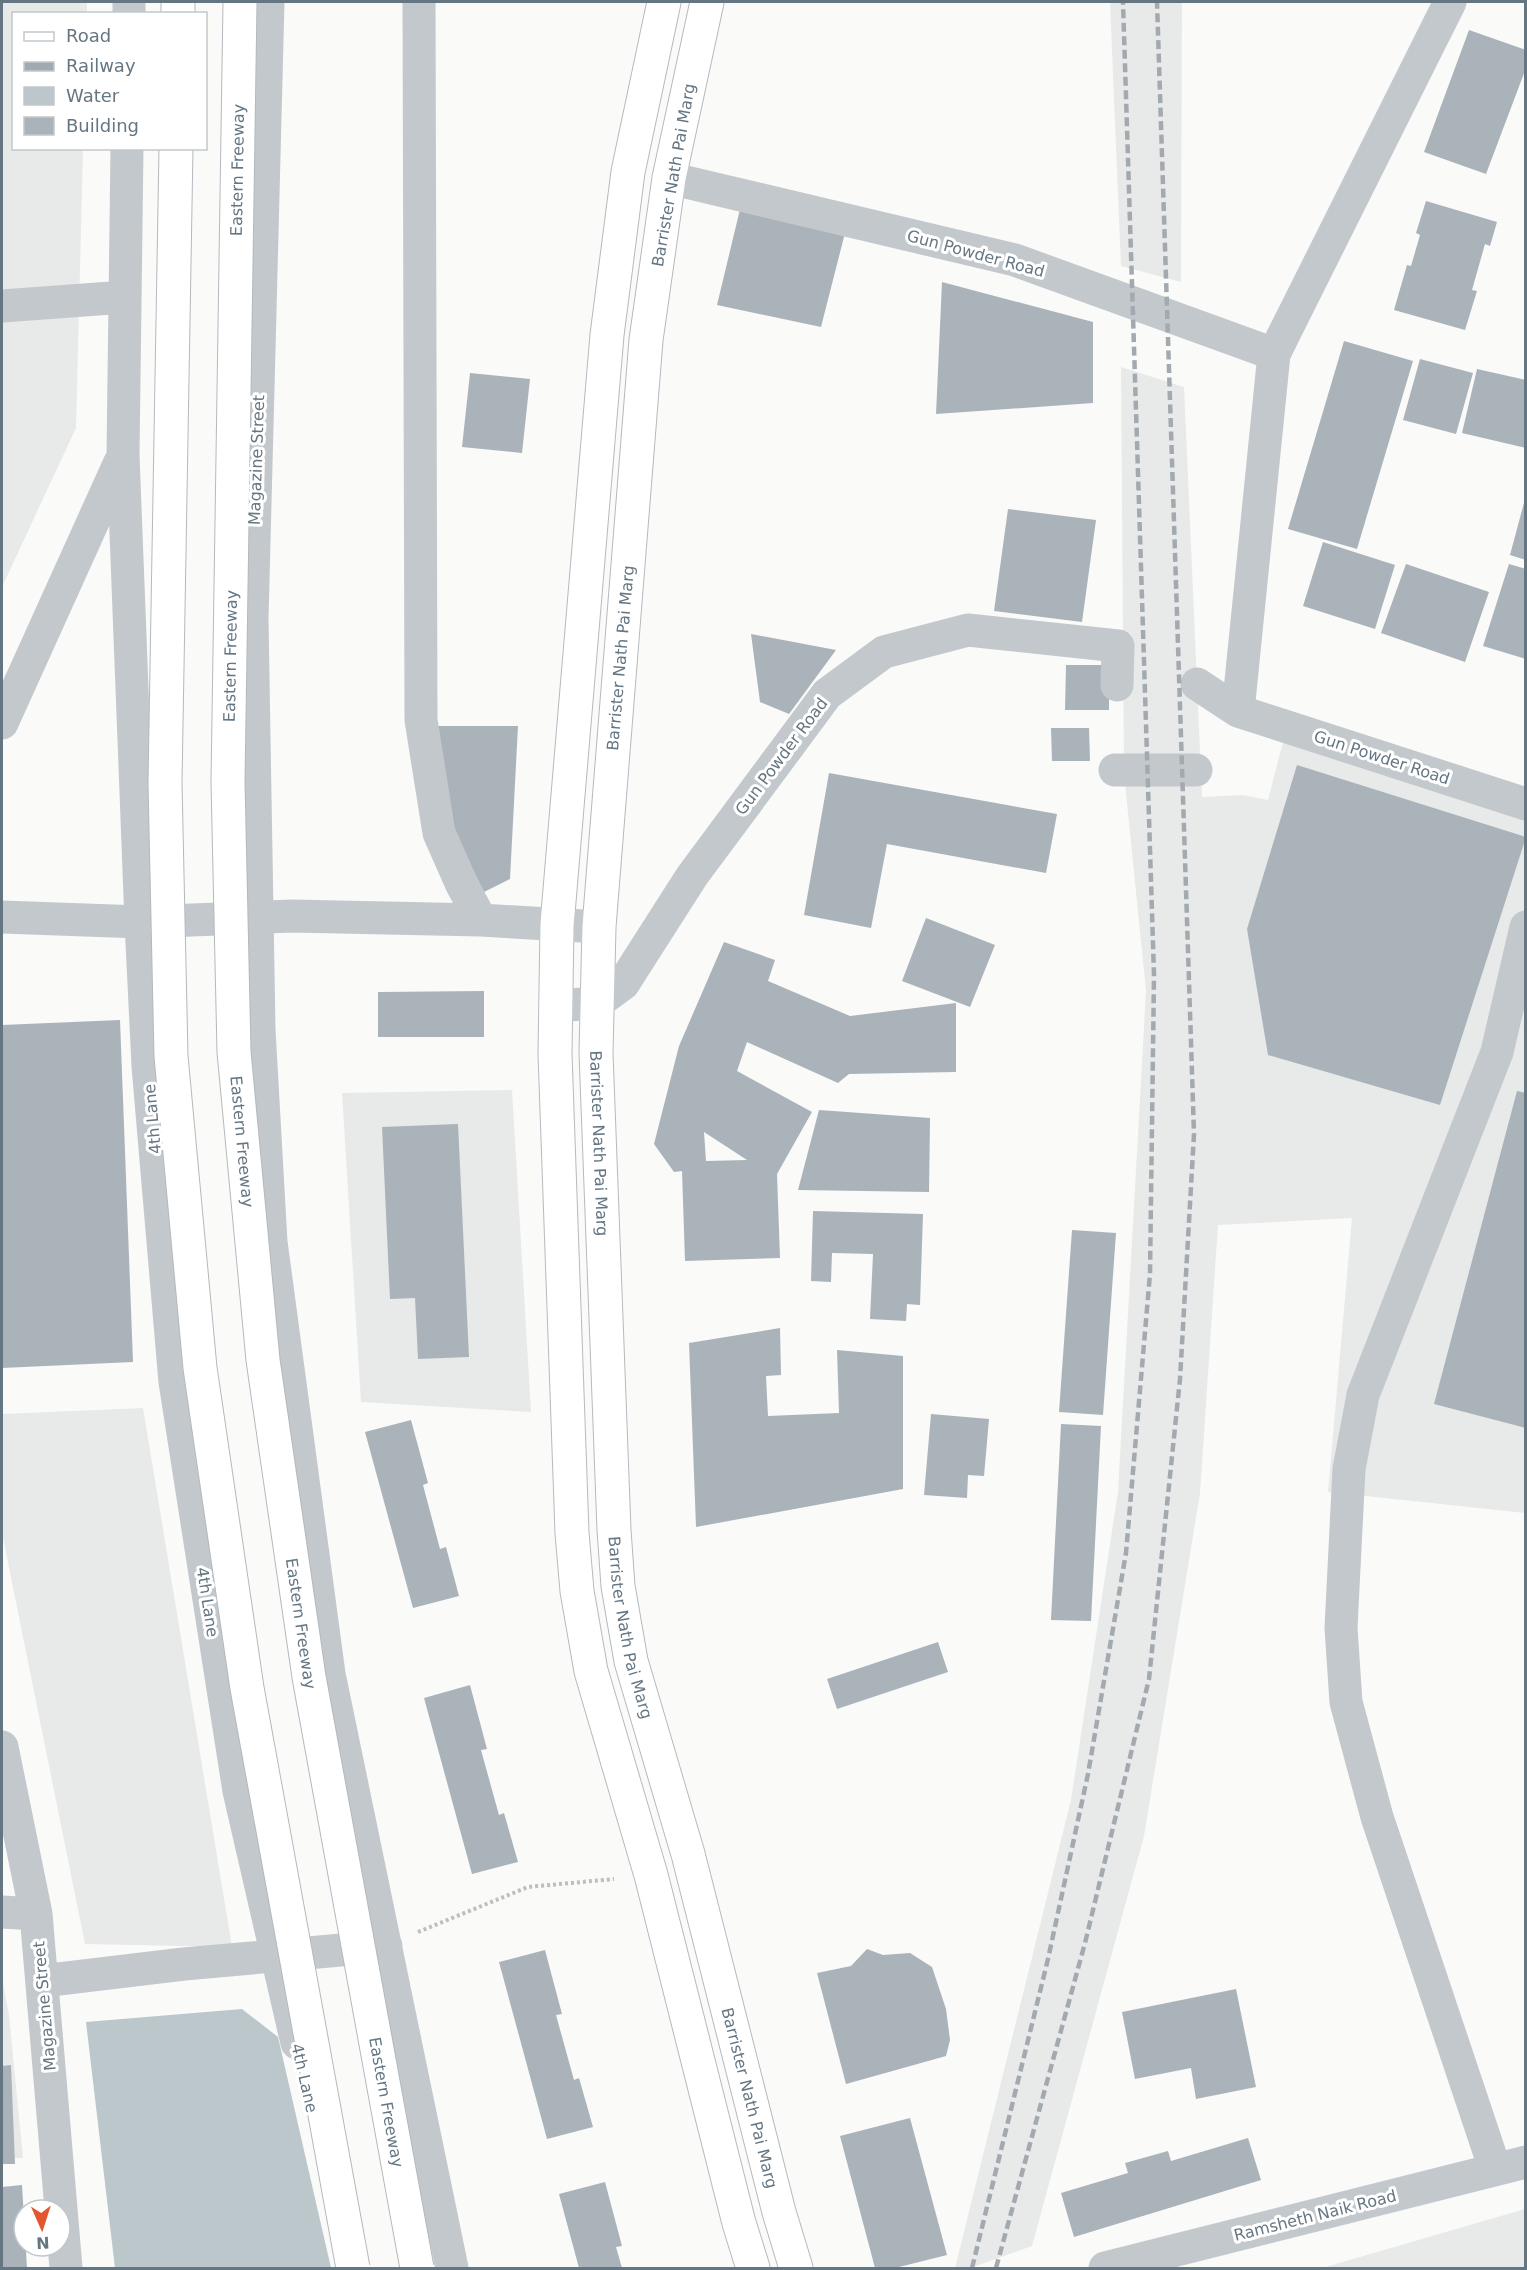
<svg xmlns="http://www.w3.org/2000/svg" width="1527" height="2270" font-family="'DejaVu Sans',sans-serif">
  <style>
    .built { fill: #e8e9e9 }
    .water { fill: #bbc7cb }
    .building { fill: #aab3b9; fill-rule: evenodd }
    .lines { fill: none; stroke-linecap: round; stroke-linejoin: round }
    .major-casing { stroke: #b5babe; stroke-width: 35 }
    .highway-casing { stroke: #b4b9bd; stroke-width: 35 }
    .path { stroke: #bbbfc2; stroke-width: 4; stroke-dasharray: 3 3; stroke-linecap: butt }
    .minor { stroke: #c3c8cc; stroke-width: 33 }
    .major { stroke: #fff; stroke-width: 33 }
    .highway { stroke: #fff; stroke-width: 33 }
    .rail { stroke: #a2aab0; stroke-width: 4.5; stroke-dasharray: 9 4.5; stroke-linecap: butt }
    .highway-bridge-casing { stroke: #b4b9bd; stroke-width: 35; stroke-linecap: butt }
    .highway-bridge { stroke: #fff; stroke-width: 33 }
    .labels { text-anchor: middle; stroke-width: 6; stroke-linejoin: round; paint-order: stroke }
    .street-label { font-size: 16px; fill: #657683; stroke: #fff }
  </style>
  <rect width="100%" height="100%" fill="#fafaf8"/>
  <!-- built -->
  <path class="built" d="M2 2H87V13L14 14V148L83 149 76 428 2 587Z
    M1110 2H1182L1181 282 1121 266Z
    M1121 367 1184 387 1202 797 1243 795 1268 800 1283 742 1525 815V1513L1328 1492 1352 1218 1218 1225 1200 1493 1144 1836 1032 2246 973 2267 955 2268 1071 1800 1118 1492 1146 991 1124 773Z
    M512 1090 531 1412 361 1402 342 1093Z
    M143 1408 184 1656 232 1947 85 1944 2 1533V1414Z
    M2 1977 9 2015 23 2158H2Z
    M1525 2209V2268H1322Z"/>
  <!-- water -->
  <path class="water" d="M242 2009 278 2037 331 2268H115L86 2022Z"/>
  <!-- building -->
  <path class="building" d="M1469 30 1526 50V68L1486 174 1424 152Z
    M742 201 846 229 821 327 717 305Z
    M1426 201 1497 222 1490 246 1485 244 1472 290 1477 291 1465 330 1394 310 1407 265 1411 266 1420 235 1416 233Z
    M942 282 1093 322V403L936 414Z
    M1344 341 1413 361 1357 549 1288 529Z
    M1420 359 1473 373 1456 434 1403 420Z
    M1477 369 1526 380V448L1462 433Z
    M470 373 530 379 522 453 462 447Z
    M1525 499H1526V560L1510 555Z
    M1008 509 1096 520 1082 622 994 611Z
    M1323 542 1395 565 1375 629 1303 606Z
    M1406 564 1489 592 1465 662 1381 633Z
    M1509 564 1526 569V659L1483 646Z
    M751 634 836 650 789 714 760 702Z
    M1066 665H1109V710H1065Z
    M430 726H518L510 879 484 892 456 837Z
    M1051 728H1089L1090 761H1052Z
    M1297 765 1526 837 1440 1105 1268 1055 1247 929Z
    M829 773 1057 814 1046 873 887 844 871 928 804 915Z
    M926 918 995 945 970 1007 902 981Z
    M724 942 775 960 768 981 850 1016 956 1003V1072L849 1074 838 1083 747 1042 737 1071 812 1112 777 1174 780 1258 685 1261 682 1171 674 1172 654 1144 679 1046ZM704 1132 747 1160 706 1161Z
    M484 991V1037H378V992Z
    M120 1020 133 1362 2 1368V1025Z
    M1517 1091 1526 1093V1428L1434 1404Z
    M819 1110 930 1118 929 1192 798 1190Z
    M458 1124 469 1357 418 1359 415 1298 390 1299 382 1127Z
    M813 1211 923 1214 920 1305 907 1304 906 1321 870 1319 873 1254 832 1253 831 1282 811 1281Z
    M1072 1230 1116 1233 1103 1415 1059 1412Z
    M780 1328 781 1375 766 1376 768 1416 839 1413 837 1350 903 1356V1489L696 1527 689 1343Z
    M931 1414 989 1419 984 1476 968 1475 967 1498 924 1495Z
    M411 1420 428 1483 423 1485 440 1549 446 1547 459 1596 413 1608 365 1432Z
    M1061 1424 1101 1426 1091 1621 1051 1620Z
    M938 1642 948 1672 837 1709 827 1679Z
    M470 1685 487 1749 481 1750 499 1815 504 1813 518 1862 472 1874 424 1698Z
    M867 1949 883 1955 910 1953 932 1967 946 2009 950 2040 946 2056 846 2084 817 1973 851 1966Z
    M545 1950 562 2014 556 2015 574 2080 579 2078 593 2127 547 2139 499 1962Z
    M1236 1989 1256 2087 1196 2099 1191 2068 1135 2079 1122 2012Z
    M11 2065 15 2164H2V2066Z
    M910 2118 947 2255 895 2268H875L840 2136Z
    M1248 2138 1261 2180 1074 2237 1061 2193 1128 2173 1125 2163 1168 2151 1171 2161Z
    M605 2182 622 2246 616 2247 622 2268H579L559 2194Z
    M22 2185 27 2268H2V2187Z"/>
  <g class="lines">
    <defs>
      <g id="major">
        <path d="M664 2 628 172 607 335 557 925 555 1054 572 1533 577 1591 591 1671 651 1875 739 2223 753 2268"/>
        <path id="s1" d="M707 2 669 178 646 340 599 927 596 1053 614 1530 618 1586 631 1661 688 1854 779 2212 796 2268"/>
      </g>
      <path id="highway" d="M178 14V2"/>
    </defs>
    <!-- major casing -->
    <use href="#major" class="major-casing"/>
    <!-- highway casing -->
    <use href="#highway" class="highway-casing"/>
    <!-- path -->
    <path class="path" d="M418 1932 528 1887 614 1879"/>
    <!-- minor -->
    <path class="minor" d="M268 2 252 619 259 1030 271 1242 329 1674 452 2268
      M419 2 421 720 439 833 462 885 481 920
      M129 14V2
      M127 148 123 455 141 922 148 1066 175 1382 239 1791 297 2043
      M669 178 1015 260 1274 354
      M2 306 125 297
      M1197 684 1238 711 1526 804
      M1238 711 1274 354 1450 2
      M2 723 120 462
      M1115 770H1196
      M2 917 141 922 292 916 481 920 599 927
      M555 1006 597 1003 623 984 692 876 827 694 884 652 968 630 1118 646 1117 685
      M2 1747 36 1914 66 2268
      M2 1912 36 1914
      M42 1981 184 1964 386 1946
      M1495 2169 1377 1817 1346 1702 1341 1628 1349 1469 1363 1395 1497 1052 1526 927
      M1105 2268 1526 2162"/>
    <!-- major -->
    <use href="#major" class="major"/>
    <!-- highway -->
    <use href="#highway" class="highway"/>
    <!-- rail -->
    <path class="rail" d="M972 2268 1048 1959 1088 1774 1126 1553 1150 1274 1154 975 1123 2
      M996 2268 1085 1943 1149 1679 1180 1379 1194 1134 1157 2"/>
    <defs>
      <g id="highway-bridge">
        <path id="s2" d="M240 2 228 782 234 1052 263 1360 309 1677 417 2268"/>
        <path d="M176 148 165 783 171 1056 200 1368 247 1688 353 2268"/>
      </g>
    </defs>
    <!-- highway-bridge casing -->
    <use href="#highway-bridge" class="highway-bridge-casing"/>
    <!-- highway-bridge -->
    <use href="#highway-bridge" class="highway-bridge"/>
  </g>
  <g class="labels">
    <!-- street labels -->
    <g class="street-label">
      <text transform="translate(237 170) rotate(-89)" y="6">Eastern Freeway</text>
      <text transform="translate(673 175) rotate(-80)" y="6">Barrister Nath Pai Marg</text>
      <text transform="translate(976 253) rotate(15)" y="6">Gun Powder Road</text>
      <text transform="translate(256 460) rotate(-88)" y="6">Magazine Street</text>
      <text transform="translate(230 656) rotate(-89)" y="6">Eastern Freeway</text>
      <text transform="translate(620 658) rotate(-85)" y="6">Barrister Nath Pai Marg</text>
      <text transform="translate(781 756) rotate(-53)" y="6">Gun Powder Road</text>
      <text transform="translate(1382 757) rotate(18)" y="6">Gun Powder Road</text>
      <text transform="translate(152 1119) rotate(-95)" y="6">4th Lane</text>
      <text dy="6" stroke="none"><textPath href="#s2" startOffset="1140">Eastern Freeway</textPath></text>
      <text dy="6" stroke="none"><textPath href="#s1" startOffset="1149">Barrister Nath Pai Marg</textPath></text>
      <text transform="translate(208 1602) rotate(81)" y="6">4th Lane</text>
      <text dy="6" stroke="none"><textPath href="#s2" startOffset="1626">Eastern Freeway</textPath></text>
      <text dy="6" stroke="none"><textPath href="#s1" startOffset="1635">Barrister Nath Pai Marg</textPath></text>
      <text transform="translate(44 2006) rotate(-95)" y="6">Magazine Street</text>
      <text transform="translate(305 2078) rotate(77)" y="6">4th Lane</text>
      <text dy="6" stroke="none"><textPath href="#s1" startOffset="2121">Barrister Nath Pai Marg</textPath></text>
      <text dy="6" stroke="none"><textPath href="#s2" startOffset="2112">Eastern Freeway</textPath></text>
      <text transform="translate(1315 2215) rotate(-14)" y="6">Ramsheth Naik Road</text>
    </g>
  </g>
  <!-- border -->
  <rect width="1527" height="2270" fill="none" stroke="#657683" stroke-width="6"/>
  <!-- legend -->
  <rect x="12" y="12" width="195" height="138" fill="#ffffff" stroke="#c1c8cd" stroke-width="1.5"/>
  <rect x="24" y="32" width="30" height="9" fill="#ffffff" stroke="#c1c8cd" stroke-width="1.5"/>
  <text x="66" y="42" font-size="18" fill="#657683">Road</text>
  <rect x="24" y="62" width="30" height="9" fill="#a2aab0" stroke="#c1c8cd" stroke-width="1.5"/>
  <text x="66" y="72" font-size="18" fill="#657683">Railway</text>
  <rect x="24" y="87" width="30" height="18" fill="#bbc7cb" stroke="#c1c8cd" stroke-width="1.5"/>
  <text x="66" y="102" font-size="18" fill="#657683">Water</text>
  <rect x="24" y="117" width="30" height="18" fill="#aab3b9" stroke="#c1c8cd" stroke-width="1.5"/>
  <text x="66" y="132" font-size="18" fill="#657683">Building</text>
  <!-- north arrow -->
  <g transform="translate(42 2228) rotate(177)"><circle r="28" fill="#ffffff" stroke="#c1c8cd" stroke-width="1.5"/>
  <path d="M0-4.5L10 22L0 15L-10 22Z" fill="#e4572e"/>
  <text y="-9" font-size="16" font-weight="bold" text-anchor="middle" fill="#657683">N</text>
  </g>
</svg>
